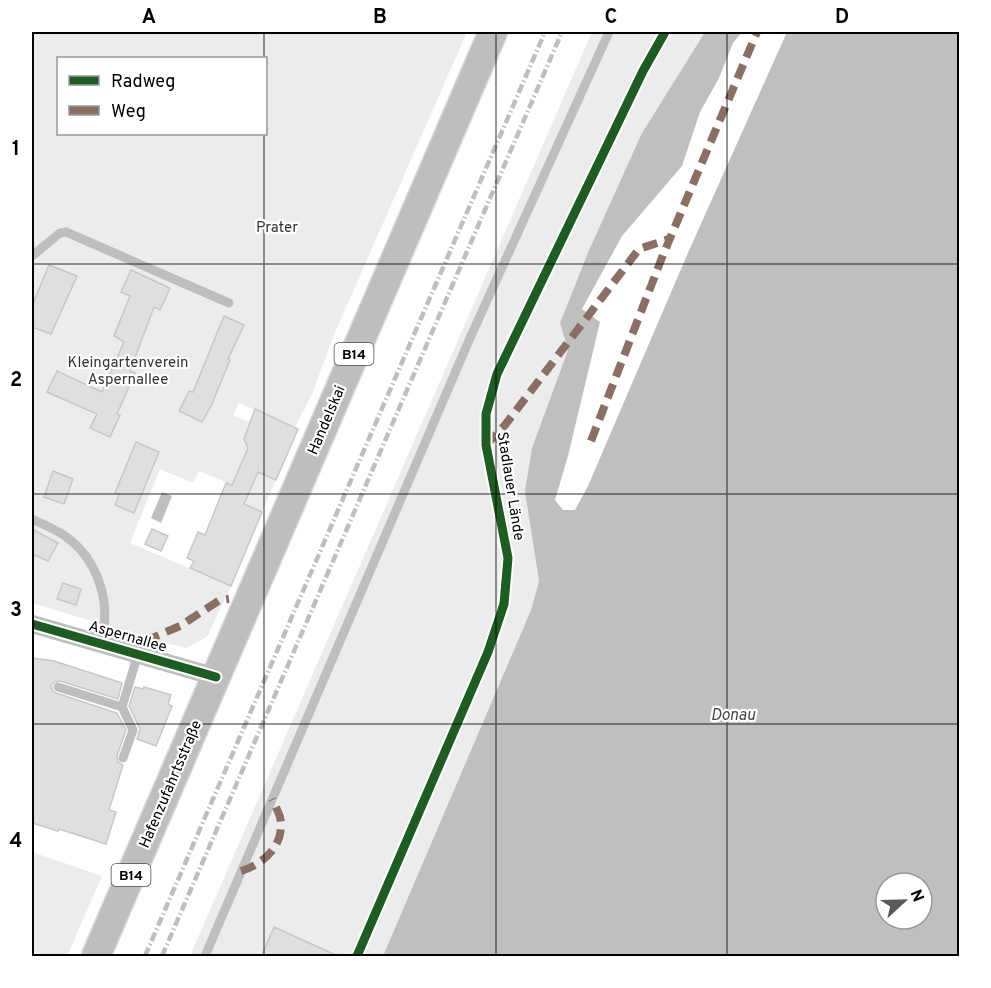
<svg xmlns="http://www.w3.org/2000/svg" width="991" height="988" font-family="Overpass,sans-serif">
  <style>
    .green { fill: #ececec; fill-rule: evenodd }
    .water { fill: #bfbfbf; fill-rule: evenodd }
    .building { fill: #dfdfdf; stroke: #c7c7c7; stroke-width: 1.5 }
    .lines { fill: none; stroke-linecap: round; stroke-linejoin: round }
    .primary-casing { stroke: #dbdbdb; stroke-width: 31 }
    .service { stroke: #bebebe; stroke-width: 9 }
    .minor { stroke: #bebebe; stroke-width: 18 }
    .primary { stroke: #bebebe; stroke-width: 28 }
    .rail { stroke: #bebebe; stroke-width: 4.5; stroke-dasharray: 9 3 1.5 3; stroke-linecap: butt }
    .quiet { stroke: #8d6e63; stroke-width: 8; stroke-dasharray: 15 8; stroke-linecap: butt }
    .cycleway-casing { stroke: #fff; stroke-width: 13 }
    .cycleway { stroke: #1b5e20; stroke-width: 9 }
    .grid { fill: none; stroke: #000; stroke-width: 1.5; stroke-opacity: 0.55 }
    .labels { text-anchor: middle; stroke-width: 4.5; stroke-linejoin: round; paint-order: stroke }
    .shield { fill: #fff; stroke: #4c4c4c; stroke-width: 1.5 }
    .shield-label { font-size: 14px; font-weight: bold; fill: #000 }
    .park-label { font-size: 15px; fill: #333; stroke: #fff }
    .street-label { font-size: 15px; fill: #000; stroke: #fff }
    .water-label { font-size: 16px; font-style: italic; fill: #444; stroke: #fff }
    .neatline { fill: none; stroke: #000; stroke-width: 2 }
    .grid-label { font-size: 20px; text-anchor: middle; font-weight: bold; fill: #000 }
  </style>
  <rect width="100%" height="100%" fill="#fff"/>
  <!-- green -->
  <path class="green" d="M32 32H467L334 335 312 394 295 427 239 403 233 415 249 422 252 416 260 419 276 480 262 512 244 504 249 492 199 471 193 483 160 469 130 543 231 586 207 637 186 648 165 643 32 603ZM58 58H266V134H58Z
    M592 32H705L642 133 589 250 560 323 568 350 532 448 539 581 531 610 383 956H190Z
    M32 852 102 876 67 956H32Z"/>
  <!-- water -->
  <path class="water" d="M705 32H742L733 43 719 78 700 112 682 166 622 236 582 309 600 322 568 456 555 500 563 510H575L588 486 687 255 787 32H959V956H383L531 610 539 581 525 491 532 448 568 350 560 323 589 250 642 133ZM886 883H922V919H886Z
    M162 492 172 496 161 523 151 518Z"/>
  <!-- building -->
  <path class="building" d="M49 265 77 276 51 334 32 327V306Z
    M131 270 170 288 160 310 154 307 130 371 135 373 117 414 120 415 110 437 90 428 97 414 47 392 57 371 102 392 124 342 114 336 130 296 121 292Z
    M224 316 244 325 228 359 230 360 211 406 202 422 179 411 189 391 193 392Z
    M255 409 298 429 276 480 258 472 244 504 262 512 231 586 190 568 194 561 187 558 198 532 205 535 226 483 232 485 248 448 244 439Z
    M136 442 159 452 134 513 115 505 119 495 115 493Z
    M53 471 73 479 64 504 44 497Z
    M32 529 58 543 48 561 32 554Z
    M152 529 168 536 161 551 145 544Z
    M63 583 81 589 76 605 57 599Z
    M32 658 54 661 122 683 118 699 60 681 54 682 51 686 53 691 56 693 117 713 126 730 117 756 118 762 123 765 109 810 116 812 106 844 59 829 58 831 32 823Z
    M135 687 143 689 144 687 171 695 168 704 172 706 156 746 137 739 140 729 129 706Z
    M274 927 340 957H261Z"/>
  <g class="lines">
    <defs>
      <path id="primary" d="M96 956 493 32"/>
    </defs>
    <!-- primary casing -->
    <use href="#primary" class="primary-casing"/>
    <!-- service -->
    <path class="service" d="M32 256 60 233 66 232 229 303
      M32 519C42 524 55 529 65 536 98 559 113 605 100 643
      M58 687 122 707 138 654
      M122 707 133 730 123 758
      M205 956 470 338 609 32"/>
    <!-- minor -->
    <path class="minor" d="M32 624 216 677"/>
    <!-- primary -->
    <use href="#primary" class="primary"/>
    <!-- rail -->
    <path class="rail" d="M145 956 545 32
      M162 956 562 32"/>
    <!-- quiet -->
    <path class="quiet" d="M591 441 663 255 757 32
      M486 445 505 425 639 249 669 239
      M145 641 180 626 220 600 229 599
      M241 871C264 864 286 844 280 817 278 811 275 805 272 799"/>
    <defs>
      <path id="cycleway" d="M32 624 216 677
        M357 956 488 652 504 604 508 558 486 445V414L497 374 643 71 665 32"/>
    </defs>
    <!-- cycleway casing -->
    <use href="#cycleway" class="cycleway-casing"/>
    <!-- cycleway -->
    <use href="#cycleway" class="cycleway"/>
  </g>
  <!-- grid -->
  <path class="grid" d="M264 32V58M496 32V956M727 32V956M264 134V956M32 264H960M32 494H960M32 724H960"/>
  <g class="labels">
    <!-- shield labels -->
    <g class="shield">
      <rect x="334.5" y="343" width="39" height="22" rx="4.5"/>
      <rect x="111.5" y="864" width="39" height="22" rx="4.5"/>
    </g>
    <g class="shield-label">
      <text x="354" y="359">B14</text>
      <text x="131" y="880">B14</text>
    </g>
    <!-- park labels -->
    <g class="park-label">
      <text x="277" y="232">Prater</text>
      <text x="128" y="367">Kleingartenverein<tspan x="128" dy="17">Aspernallee</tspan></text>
    </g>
    <!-- street labels -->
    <g class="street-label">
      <text transform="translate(326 420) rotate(-67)" y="5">Handelskai</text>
      <text transform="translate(511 486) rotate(81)" y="5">Stadlauer Lände</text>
      <text transform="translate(128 636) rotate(16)" y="5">Aspernallee</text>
      <text transform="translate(170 784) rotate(-67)" y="5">Hafenzufahrtsstraße</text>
    </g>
    <!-- water labels -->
    <g class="water-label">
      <text x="733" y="720">Donau</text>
    </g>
  </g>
  <!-- border -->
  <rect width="991" height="988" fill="none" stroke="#ffffff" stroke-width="66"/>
  <!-- legend -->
  <rect x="57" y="57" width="210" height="78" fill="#ffffff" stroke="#999999" stroke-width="1.5"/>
  <rect x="69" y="76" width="30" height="9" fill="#1b5e20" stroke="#999999" stroke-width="1.5"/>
  <text x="111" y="87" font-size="18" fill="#000000">Radweg</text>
  <rect x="69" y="106" width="30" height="9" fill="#8d6e63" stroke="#999999" stroke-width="1.5"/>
  <text x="111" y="117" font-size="18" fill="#000000">Weg</text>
  <!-- north arrow -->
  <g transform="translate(904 901) rotate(68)"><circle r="28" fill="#ffffff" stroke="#999999" stroke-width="1.5"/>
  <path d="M0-4.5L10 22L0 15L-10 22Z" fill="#595959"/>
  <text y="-9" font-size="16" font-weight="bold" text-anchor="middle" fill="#000000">N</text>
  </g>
  <rect x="33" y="33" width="925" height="922" class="neatline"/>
  <g class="grid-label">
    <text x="149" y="23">A</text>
    <text x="380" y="23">B</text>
    <text x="611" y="23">C</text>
    <text x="842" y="23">D</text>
    <text x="16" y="155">1</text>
    <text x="16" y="386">2</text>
    <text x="16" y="616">3</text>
    <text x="16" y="847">4</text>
  </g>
</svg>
